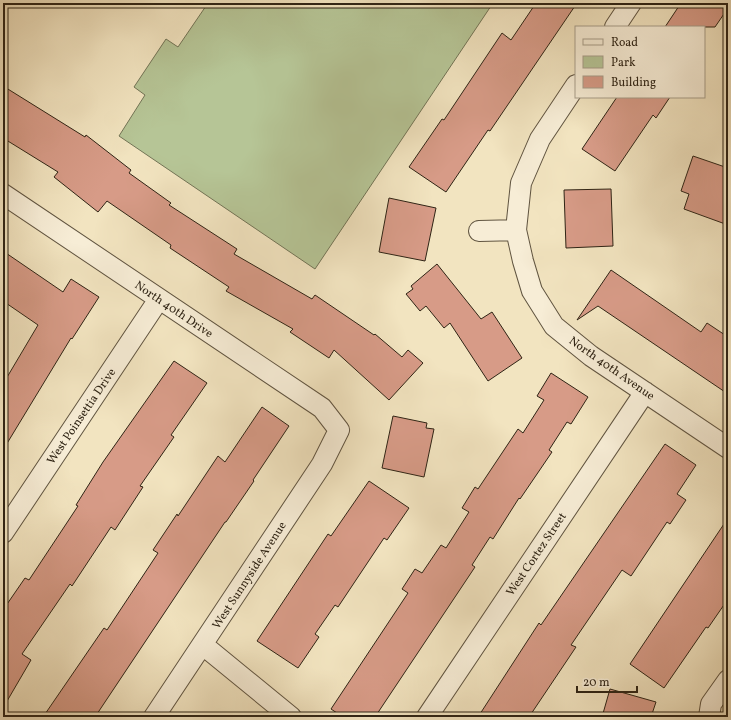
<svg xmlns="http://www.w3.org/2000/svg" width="731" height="720" font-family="Vollkorn,serif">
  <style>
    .green { fill: #b6c596; stroke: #727456 }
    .building { fill: #d79b87; stroke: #2f2415 }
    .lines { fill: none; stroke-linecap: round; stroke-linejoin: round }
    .minor-casing { stroke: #605440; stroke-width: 22 }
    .minor { stroke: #f7edd6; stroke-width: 20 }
    .labels { text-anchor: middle; stroke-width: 3; stroke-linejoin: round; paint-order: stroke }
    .street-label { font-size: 12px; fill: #2f2415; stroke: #f7edd6 }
  </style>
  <rect width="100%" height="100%" fill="#f2e4c0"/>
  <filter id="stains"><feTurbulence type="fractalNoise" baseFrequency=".005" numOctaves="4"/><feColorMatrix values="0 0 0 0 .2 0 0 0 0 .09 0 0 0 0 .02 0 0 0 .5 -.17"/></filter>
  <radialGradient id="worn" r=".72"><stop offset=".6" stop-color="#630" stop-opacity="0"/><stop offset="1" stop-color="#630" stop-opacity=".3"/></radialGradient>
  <!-- green -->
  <path class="green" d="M208 3H493L315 269 119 136 145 95 134 87 166 39 178 47Z"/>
  <!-- building -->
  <path class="building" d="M536 3H577L490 131 488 130 446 192 409 167 442 119 444 120 502 33 511 40Z
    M681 3H728V8L715 27H665Z
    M3 86 85 137 86 135 131 170 129 173 171 203 169 205 237 249 234 254 312 299 315 295 374 335 375 334 402 357 408 350 423 363 389 400 334 350 329 358 290 332 293 329 226 291 229 287 170 248 171 245 107 201 98 212 54 177 58 172 3 138Z
    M617 97H670L656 118 653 115 615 171 582 149Z
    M693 156 728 168V225L684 209 689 194 681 191Z
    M611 189 613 246 566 248 564 190Z
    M389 198 436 208 425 261 379 252Z
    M3 251 63 292 71 279 99 297 72 339 71 338 3 450V384L38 325 3 301Z
    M437 264 481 319 492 312 522 358 488 381 450 323 444 328 426 306 420 311 406 294 413 289 411 286Z
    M611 270 701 332 707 323 728 337V394L598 306 577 320Z
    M174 361 207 383 171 435 174 437 140 486 143 487 115 530 111 527 72 586 70 584 22 654 31 660 3 708V610L25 578 29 580 78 506 76 505 103 462Z
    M551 373 588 397 571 424 567 422 549 450 552 452 520 499 519 498 493 539 490 537 472 565 475 567 375 717H343L331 709 408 593 402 589 415 569 422 573 441 545 446 548 469 512 462 508 475 487 478 489 518 429 523 433 544 400 537 396Z
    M262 407 289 426 253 480 254 481 226 522H225L95 717H43L104 628 107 630 158 553 153 550 177 514 178 516 218 456 225 462Z
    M393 416 427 423 426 428 434 429 424 477 382 468Z
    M665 444 696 465 677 494 686 500 670 524 667 522 631 576 622 570 571 645 576 647 529 717H478L539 623 541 625Z
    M369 481 409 508 387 540 384 538 338 607 335 605 315 634 319 637 298 668 257 641 328 534 331 536Z
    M728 518V599L708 628 706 627 664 688 630 664Z
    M610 689 656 702 651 717H602Z"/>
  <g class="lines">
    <defs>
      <path id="minor" d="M615 27 631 3
        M576 85 540 139 521 183 516 230 523 261 532 291 554 326 591 356 728 448
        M3 194 322 408 339 430 322 464 154 717
        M479 231 516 230
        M3 533 159 299
        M203 645 291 717
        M427 717 645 392
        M709 717 711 704 728 680"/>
    </defs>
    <!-- minor casing -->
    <use href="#minor" class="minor-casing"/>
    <!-- minor -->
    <use href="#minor" class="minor"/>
  </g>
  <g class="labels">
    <!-- street labels -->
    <g class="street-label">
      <text transform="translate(174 309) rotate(34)" y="4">North 40th Drive</text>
      <text transform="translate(612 368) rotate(35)" y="4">North 40th Avenue</text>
      <text transform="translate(81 416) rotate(-56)" y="4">West Poinsettia Drive</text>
      <text transform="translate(536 554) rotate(-56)" y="4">West Cortez Street</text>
      <text transform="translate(249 575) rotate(-57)" y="4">West Sunnyside Avenue</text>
    </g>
  </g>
  <!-- margin -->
  <rect width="731" height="720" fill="none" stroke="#f2e4c0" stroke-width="16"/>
  <rect x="4" y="4" width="723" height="712" fill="none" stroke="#2f2415" stroke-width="2"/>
  <rect x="8" y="8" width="715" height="704" fill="none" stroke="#2f2415"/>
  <!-- legend -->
  <rect x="575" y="26" width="130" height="72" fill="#f7edd6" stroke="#a79d89"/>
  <rect x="583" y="39" width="20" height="6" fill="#f7edd6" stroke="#a79d89"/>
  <text x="611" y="46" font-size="12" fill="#2f2415">Road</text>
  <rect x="583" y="56" width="20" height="12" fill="#b6c596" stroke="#a79d89"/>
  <text x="611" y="66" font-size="12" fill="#2f2415">Park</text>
  <rect x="583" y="76" width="20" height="12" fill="#d79b87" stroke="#a79d89"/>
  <text x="611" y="86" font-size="12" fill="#2f2415">Building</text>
  <!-- scale -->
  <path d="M577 686v6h60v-6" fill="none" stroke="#2f2415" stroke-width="2"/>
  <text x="583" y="686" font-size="12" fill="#2f2415" stroke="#f7edd6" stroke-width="3" paint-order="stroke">20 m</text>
  <rect width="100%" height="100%" filter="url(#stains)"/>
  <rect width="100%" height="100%" fill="url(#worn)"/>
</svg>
